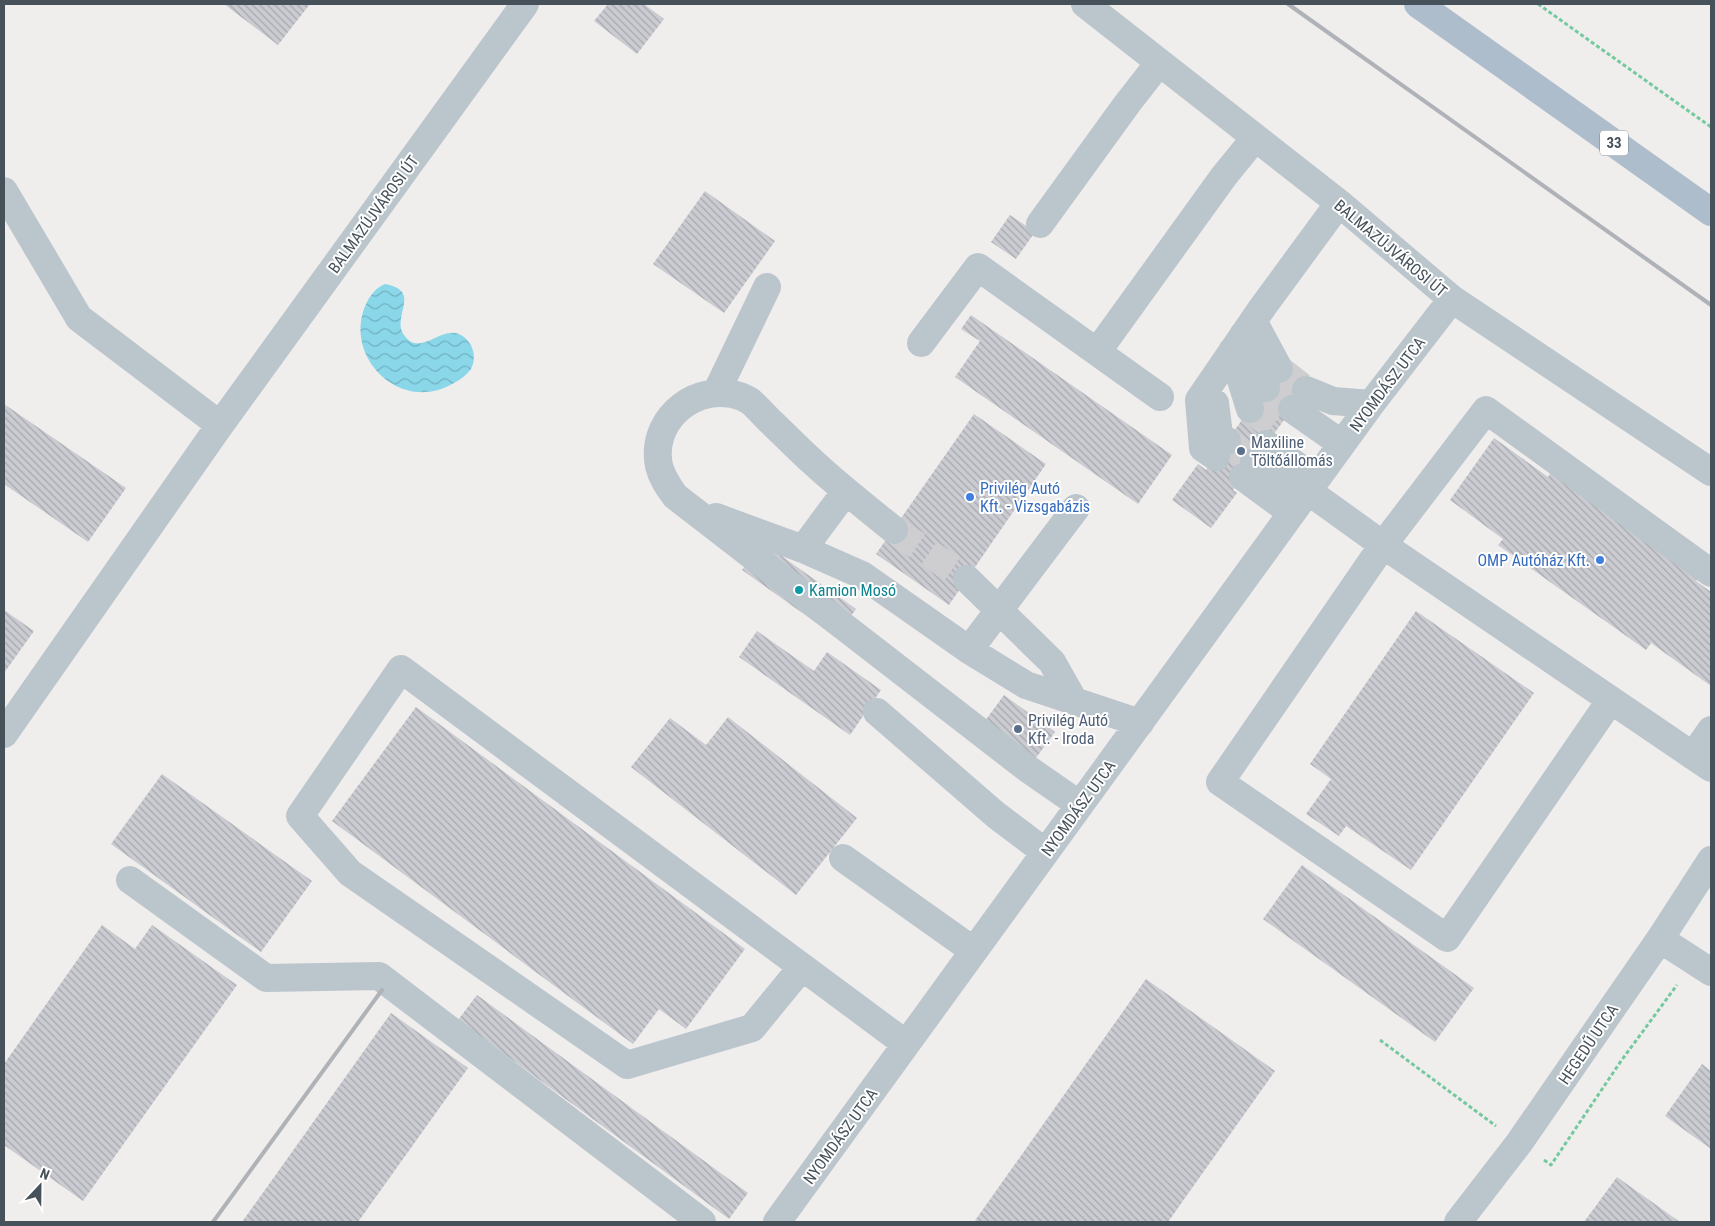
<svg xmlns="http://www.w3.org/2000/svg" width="1715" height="1226" font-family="'Roboto Condensed',sans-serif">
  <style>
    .water { fill: url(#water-waves) }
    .building { fill: url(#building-back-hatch) }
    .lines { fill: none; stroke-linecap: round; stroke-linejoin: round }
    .minor-tunnel { stroke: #ceced0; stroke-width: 28; stroke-dasharray: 28 14; stroke-linecap: butt }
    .path { stroke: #74ca9e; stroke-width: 3; stroke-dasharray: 4 2.5; stroke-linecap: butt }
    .minor { stroke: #bbc5cc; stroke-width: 28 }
    .major { stroke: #adbdcb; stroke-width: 28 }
    .rail { stroke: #afb2b7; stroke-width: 4 }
    .service-dot { fill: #5c6f8a; stroke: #fff; stroke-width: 2 }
    .shop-dot { fill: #3f7fe0; stroke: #fff; stroke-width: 2 }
    .culture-dot { fill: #0f9aa8; stroke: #fff; stroke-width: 2 }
    .labels { text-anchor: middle; stroke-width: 4; stroke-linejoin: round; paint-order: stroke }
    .shield { fill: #fff; stroke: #7e858c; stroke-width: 1 }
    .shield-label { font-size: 15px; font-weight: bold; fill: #46515a }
    .street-label { font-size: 16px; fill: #46515a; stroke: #fff }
    .service-label { font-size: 16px; fill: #4e5e75; stroke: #fff; text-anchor: start }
    .shop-label { font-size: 16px; fill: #366cbe; stroke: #fff; text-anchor: start }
    .culture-label { font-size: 16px; fill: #0d838f; stroke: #fff; text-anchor: start }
  </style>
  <defs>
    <pattern id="water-waves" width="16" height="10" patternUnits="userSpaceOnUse" patternTransform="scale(1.25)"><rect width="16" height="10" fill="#89d7e9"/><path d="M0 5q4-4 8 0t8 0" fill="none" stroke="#72b1c0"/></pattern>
    <pattern id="building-back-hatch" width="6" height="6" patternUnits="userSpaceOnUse" patternTransform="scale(1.25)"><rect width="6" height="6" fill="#caccd2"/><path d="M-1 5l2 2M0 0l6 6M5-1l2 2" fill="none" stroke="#a6a8ad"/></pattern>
  </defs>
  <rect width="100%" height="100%" fill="#f0eded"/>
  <!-- water -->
  <path class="water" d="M385 284C423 291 391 316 404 335 420 358 439 326 459 334 472 340 478 356 471 369 467 375 457 382 450 385 398 413 341 354 367 302 372 293 376 288 385 284Z"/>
  <!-- building -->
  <path class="building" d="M224 4H310L278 45Z
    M608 4H644L664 19 637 54 594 21Z
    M705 191 775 241 724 313 653 264Z
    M1010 215 1035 232 1016 259 991 242Z
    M971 315 1172 455 1138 504 955 377 980 341 961 329Z
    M1283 363 1311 383 1233 490 1237 493 1211 528 1172 500 1198 464 1206 470Z
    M4 404 126 488 88 542 4 484Z
    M974 414 1046 464 949 605 876 554Z
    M1494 438 1548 477 1553 469 1701 574 1696 581 1711 592V686L1651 643 1646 650 1498 545 1503 539 1450 500Z
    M762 542 856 609 836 637 742 570Z
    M4 610 34 631 4 673Z
    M1416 611 1534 693 1411 870 1346 826 1339 836 1306 814 1331 779 1310 764Z
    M757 631 814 671 827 652 881 690 850 735 739 657Z
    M1004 695 1055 732 1033 762 982 725Z
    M416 707 745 949 686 1029 659 1009 633 1044 332 821Z
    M728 717 857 818 796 895 631 767 670 718 706 745Z
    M162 774 312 881 261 952 111 844Z
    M1302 865 1474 988 1435 1042 1263 919Z
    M102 925 135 949 152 925 237 985 83 1201 4 1145V1064Z
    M1146 979 1275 1071 1168 1222H974Z
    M477 995 748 1193 729 1219 458 1020Z
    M391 1013 468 1068 358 1222H242Z
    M1702 1064 1711 1071V1149L1665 1116Z
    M1617 1177 1680 1222H1584Z"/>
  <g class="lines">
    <!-- minor-tunnel -->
    <path class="minor-tunnel" d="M1279 369 1306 390
      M1266 388 1292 409
      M1250 409 1277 429
      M1227 441 1254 462
      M894 530 967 579"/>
    <!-- path -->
    <path class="path" d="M1538 4 1711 127
      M1380 1040 1496 1126
      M1544 1160 1551 1165 1621 1061 1677 985"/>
    <!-- minor -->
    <path class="minor" d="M1085 4 1339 203 1452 299 1711 472
      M4 191 79 318 220 425 4 734
      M1040 224 1127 104 1159 63
      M1258 330 1279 369
      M1243 335 1266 388
      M921 343 978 267 1160 397
      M1232 351 1250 409
      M1097 352 1224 176 1255 138
      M1306 390 1333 401 1371 404
      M716 393 767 287
      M1215 403 1219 435 1227 441
      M1292 409 1342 444
      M220 425 525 4
      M1266 444 1316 479
      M1216 457 1203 448 1199 400 1262 308 1339 203
      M1254 462 1304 496
      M1243 477 1292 513
      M1308 491 1383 545 1711 768
      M716 517 803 549 862 575 969 650 1026 685 1140 723
      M894 530C867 508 840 487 815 464 799 450 784 434 769 420 763 414 756 406 750 401 745 398 737 395 732 394 690 386 650 423 659 466 662 478 668 486 675 496L1028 769 1080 805
      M803 549 846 491
      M967 579 1052 662 1074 701
      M969 650 1076 508
      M1610 701 1447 938 1220 782 1383 545 1486 410 1711 573
      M877 712 996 815 1045 852
      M1693 756 1711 730
      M843 858 974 951
      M130 880 266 978 379 976 702 1222
      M1660 939 1711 972
      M802 967 752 1028 627 1065 350 873 300 816 401 669 906 1044
      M777 1222 1371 404 1452 299
      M1458 1222 1519 1143 1660 939 1711 860"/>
    <!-- major -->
    <path class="major" d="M1418 4 1711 212"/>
    <!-- rail -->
    <path class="rail" d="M1288 4 1711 305
      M213 1222 382 990"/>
  </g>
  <!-- markers -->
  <g class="service-dot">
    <circle cx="1241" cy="451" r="5"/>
    <circle cx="1018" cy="729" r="5"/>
  </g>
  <g class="shop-dot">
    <circle cx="970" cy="497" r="5"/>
    <circle cx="1600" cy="560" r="5"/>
  </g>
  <circle class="culture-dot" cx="799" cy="590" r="5"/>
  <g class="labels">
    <!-- shield labels -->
    <rect class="shield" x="1600" y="130.5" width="28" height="25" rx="4"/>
    <g class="shield-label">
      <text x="1614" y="148">33</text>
    </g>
    <!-- street labels -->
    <g class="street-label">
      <text transform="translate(373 214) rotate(-54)" y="6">BALMAZÚJVÁROSI ÚT</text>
      <text transform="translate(1391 248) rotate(40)" y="6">BALMAZÚJVÁROSI ÚT</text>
      <text transform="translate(1387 384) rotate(-53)" y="6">NYOMDÁSZ UTCA</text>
      <text transform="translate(1078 808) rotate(-54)" y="6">NYOMDÁSZ UTCA</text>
      <text transform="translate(1588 1044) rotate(-56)" y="6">HEGEDŰ UTCA</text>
      <text transform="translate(840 1136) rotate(-54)" y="6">NYOMDÁSZ UTCA</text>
    </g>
    <!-- service labels -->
    <g class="service-label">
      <text x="1251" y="448">Maxiline<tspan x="1251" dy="18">Töltőállomás</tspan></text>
      <text x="1028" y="726">Privilég Autó<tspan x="1028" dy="18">Kft. - Iroda</tspan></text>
    </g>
    <!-- shop labels -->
    <g class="shop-label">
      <text x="980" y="494">Privilég Autó<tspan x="980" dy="18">Kft. - Vizsgabázis</tspan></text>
      <text x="1590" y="566" text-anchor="end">OMP Autóház Kft.</text>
    </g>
    <!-- culture labels -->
    <g class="culture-label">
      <text x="809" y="596">Kamion Mosó</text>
    </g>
  </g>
  <!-- border -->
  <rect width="1715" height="1226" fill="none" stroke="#46515a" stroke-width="10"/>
  <!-- north arrow -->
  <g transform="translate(40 1186) rotate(22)" stroke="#ffffff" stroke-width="4" paint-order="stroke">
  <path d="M0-4L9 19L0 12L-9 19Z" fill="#46515a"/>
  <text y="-8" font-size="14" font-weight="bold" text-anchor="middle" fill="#46515a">N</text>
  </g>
</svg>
